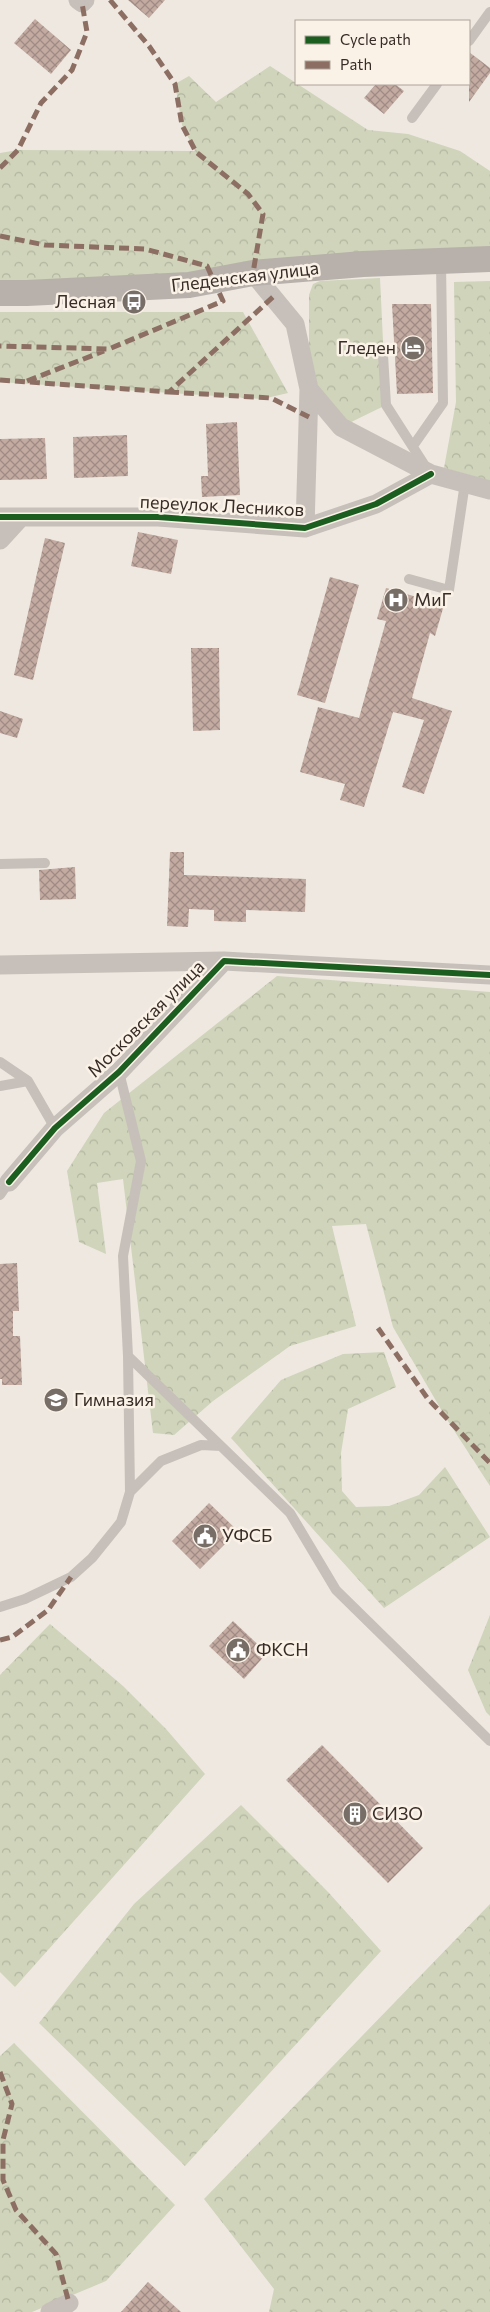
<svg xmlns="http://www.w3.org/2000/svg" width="490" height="2312" font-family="Commissioner,sans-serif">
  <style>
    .forest { fill: url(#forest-crowns) }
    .building { fill: url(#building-cross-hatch) }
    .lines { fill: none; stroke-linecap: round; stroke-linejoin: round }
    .lane { stroke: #c7c0ba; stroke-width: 10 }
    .street { stroke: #c7c0ba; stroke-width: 19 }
    .secondary { stroke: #b8b0aa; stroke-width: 26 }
    .quiet { stroke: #8d6e63; stroke-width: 5; stroke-dasharray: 10 5; stroke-linecap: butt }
    .cycleway-casing { stroke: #fbf2e7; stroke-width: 9 }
    .cycleway { stroke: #1b5e20; stroke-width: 6 }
    .labels { text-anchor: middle; stroke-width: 5; stroke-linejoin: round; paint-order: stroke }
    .street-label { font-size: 18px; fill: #382c27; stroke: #fbf2e7 }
    .poi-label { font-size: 18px; fill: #382c27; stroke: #fbf2e7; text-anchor: start }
  </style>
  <defs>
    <pattern id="forest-crowns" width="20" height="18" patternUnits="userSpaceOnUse" patternTransform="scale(1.25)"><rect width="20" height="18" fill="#cfd4ba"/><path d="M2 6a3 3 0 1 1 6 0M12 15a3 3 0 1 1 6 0" fill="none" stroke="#b2b6a0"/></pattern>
    <pattern id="building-cross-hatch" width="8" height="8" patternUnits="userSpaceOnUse" patternTransform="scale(1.25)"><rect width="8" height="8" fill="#c3aba1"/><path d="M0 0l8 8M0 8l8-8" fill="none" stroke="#9f8b83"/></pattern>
  </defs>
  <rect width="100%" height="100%" fill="#eee8e1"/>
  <!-- forest -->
  <path class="forest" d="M270 66 368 130 408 134 460 151 490 171V259L0 293V153L18 150 195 151 182 125 175 84 189 76 216 102Z
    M380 278 386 405 341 427 309 389V295L313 284 320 281Z
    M490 281V481L444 468 456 402 454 282Z
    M0 312H243L288 393 262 399 0 382Z
    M277 976 490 992V1486L446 1418 393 1327 366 1224 332 1226 356 1326 290 1346 213 1401 174 1435 153 1433 123 1179 97 1183 106 1254 79 1242 67 1171 104 1113Z
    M384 1352 396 1387 348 1409 341 1453 342 1491 356 1507 389 1506 419 1495 445 1467 490 1537 384 1608 231 1438 281 1380 343 1354Z
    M490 1615V1716L486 1712 468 1670Z
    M50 1624 123 1686 166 1729 205 1774 15 1987 0 1972V1675Z
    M241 1805 329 1893 381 1951 185 2166 39 2023 134 1904Z
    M490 1904V2312H269L274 2289 204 2199Z
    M14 2043 175 2205 106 2281 32 2312H0V2056Z"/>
  <!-- building -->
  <path class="building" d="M128 0H165L149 18Z
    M35 19 71 50 51 74 14 43Z
    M469 52 490 68V73L469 102Z
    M376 84H395L404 91 384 114 364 98Z
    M392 304H431L433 393 397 394Z
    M237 422 240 495 202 497 201 476H208L206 424Z
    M127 435 128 476 74 478 73 437Z
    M45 438 47 479 0 480V439Z
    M138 532 178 540 171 574 131 566Z
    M45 538 65 543 33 680 14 675Z
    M330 577 359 585 325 703 297 695Z
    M386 588 444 605 435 636 430 633 412 698 452 711 424 794 402 787 424 720 393 712 364 807 340 800 345 784 300 772 318 707 359 718 386 621 377 619Z
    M191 648H219L220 730 193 731Z
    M0 711 23 719 17 738 0 733Z
    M170 852H184V875L306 879 305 912 246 910V922L214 921V910L189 909 188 927 167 926Z
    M75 867 76 899 40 900 39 870Z
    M17 1263 19 1311H13V1336H20L22 1385H2V1379H0V1264Z
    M209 1503 238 1531 200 1569 172 1541Z
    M233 1621 267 1653 244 1679 209 1646Z
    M322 1745 423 1848 388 1883 286 1780Z
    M148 2282 181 2312H121Z"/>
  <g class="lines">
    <!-- lane -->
    <path class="lane" d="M469 41 490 12
      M412 118 437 84
      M383 355 386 405 427 469
      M413 446 443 403 441 262
      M409 579 449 590 465 483
      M0 864 45 863
      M0 1062 28 1081 55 1128
      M119 1072 141 1161 123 1256 128 1356 290 1513 336 1590 490 1741
      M0 1086 28 1081
      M0 1195 9 1182
      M130 1492 161 1461 201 1445 221 1446
      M0 1607 25 1599 71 1577 92 1558 121 1522 130 1492 128 1356"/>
    <!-- street -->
    <path class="street" d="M78 0 82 3 85 0
      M253 273 295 324 309 389 341 427 431 474 490 490
      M0 517H158L305 528 376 504 431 474
      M305 528 309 389
      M0 540 21 517
      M0 965 224 961
      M9 1182 55 1128 119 1072 224 961 490 975
      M50 2312 69 2303"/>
    <!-- secondary -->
    <path class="secondary" d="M0 293H27L189 285 253 273 363 264 490 259"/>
    <!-- quiet -->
    <path class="quiet" d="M110 0 149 46 175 84 182 125 196 152 248 194 263 214 253 273
      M0 168 18 150 41 103 72 70 87 32 82 3
      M0 236 45 245 145 249 207 266 223 301 109 349 0 346
      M0 380 169 392 273 297
      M27 381 104 351
      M169 392 271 398 309 417
      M378 1328 428 1399 490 1463
      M0 1640 12 1637 48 1610 71 1577
      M0 2072 12 2104 3 2140V2180L16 2210 56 2254 69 2303"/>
    <defs>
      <path id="cycleway" d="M0 517H158L305 528 376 504 431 474
        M9 1182 55 1128 119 1072 224 961 490 975"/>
    </defs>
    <!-- cycleway casing -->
    <use href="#cycleway" class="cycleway-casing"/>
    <!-- cycleway -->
    <use href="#cycleway" class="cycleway"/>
  </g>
  <!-- icons -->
  <defs>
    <symbol id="bus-disc" viewBox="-11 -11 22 22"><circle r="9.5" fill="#786e68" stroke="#fbf2e7"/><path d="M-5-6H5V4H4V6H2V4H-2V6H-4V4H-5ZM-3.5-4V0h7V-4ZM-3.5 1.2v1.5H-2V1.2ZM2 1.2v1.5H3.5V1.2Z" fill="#fff"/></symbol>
    <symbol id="hotel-disc" viewBox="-11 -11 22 22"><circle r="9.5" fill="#786e68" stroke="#fbf2e7"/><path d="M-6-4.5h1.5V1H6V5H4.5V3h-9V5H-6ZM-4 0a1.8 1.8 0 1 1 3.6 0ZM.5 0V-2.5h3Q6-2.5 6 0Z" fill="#fff"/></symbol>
    <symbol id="hospital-disc" viewBox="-11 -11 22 22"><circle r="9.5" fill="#786e68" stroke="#fbf2e7"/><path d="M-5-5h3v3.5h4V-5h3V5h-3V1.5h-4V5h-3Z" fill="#fff"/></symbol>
    <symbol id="school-disc" viewBox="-11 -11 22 22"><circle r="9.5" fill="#786e68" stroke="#fbf2e7"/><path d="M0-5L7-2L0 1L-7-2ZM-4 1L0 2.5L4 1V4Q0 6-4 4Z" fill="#fff"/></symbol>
    <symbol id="civic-disc" viewBox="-11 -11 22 22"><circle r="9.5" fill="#786e68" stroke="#fbf2e7"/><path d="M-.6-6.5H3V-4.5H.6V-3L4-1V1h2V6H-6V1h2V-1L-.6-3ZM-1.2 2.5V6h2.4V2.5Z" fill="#fff"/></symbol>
    <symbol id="building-disc" viewBox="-11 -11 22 22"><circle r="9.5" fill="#786e68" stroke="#fbf2e7"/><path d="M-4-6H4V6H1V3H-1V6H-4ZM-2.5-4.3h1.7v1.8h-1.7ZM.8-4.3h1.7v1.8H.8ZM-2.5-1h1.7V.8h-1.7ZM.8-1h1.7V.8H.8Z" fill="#fff"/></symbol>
  </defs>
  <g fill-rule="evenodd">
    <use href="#bus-disc" x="120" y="288" width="28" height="28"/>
    <use href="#hotel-disc" x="399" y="334" width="28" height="28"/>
    <use href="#hospital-disc" x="382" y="586" width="28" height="28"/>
    <use href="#school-disc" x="42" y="1386" width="28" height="28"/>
    <use href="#civic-disc" x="191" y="1522" width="28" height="28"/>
    <use href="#civic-disc" x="224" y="1636" width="28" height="28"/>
    <use href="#building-disc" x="341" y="1800" width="28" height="28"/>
  </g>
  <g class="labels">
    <!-- street labels -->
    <g class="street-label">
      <text transform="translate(245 277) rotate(-7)" y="6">Гледенская улица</text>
      <text transform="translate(222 506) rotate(3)" y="6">переулок Лесников</text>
      <text transform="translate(146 1019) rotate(-45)" y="6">Московская улица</text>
    </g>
    <!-- poi labels -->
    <g class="poi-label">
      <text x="116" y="308" text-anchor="end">Лесная</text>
      <text x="396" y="354" text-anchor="end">Гледен</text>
      <text x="414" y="606">МиГ</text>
      <text x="74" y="1406">Гимназия</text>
      <text x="222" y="1542">УФСБ</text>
      <text x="256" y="1656">ФКСН</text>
      <text x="372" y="1820">СИЗО</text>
    </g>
  </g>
  <!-- legend -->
  <rect x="295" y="20" width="175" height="65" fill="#fbf2e7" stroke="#ada39a"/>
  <rect x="305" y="36" width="25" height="8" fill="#1b5e20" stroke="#ada39a"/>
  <text x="340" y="45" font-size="15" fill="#382c27">Cycle path</text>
  <rect x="305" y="61" width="25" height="8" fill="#8d6e63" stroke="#ada39a"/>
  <text x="340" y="70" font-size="15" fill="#382c27">Path</text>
</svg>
